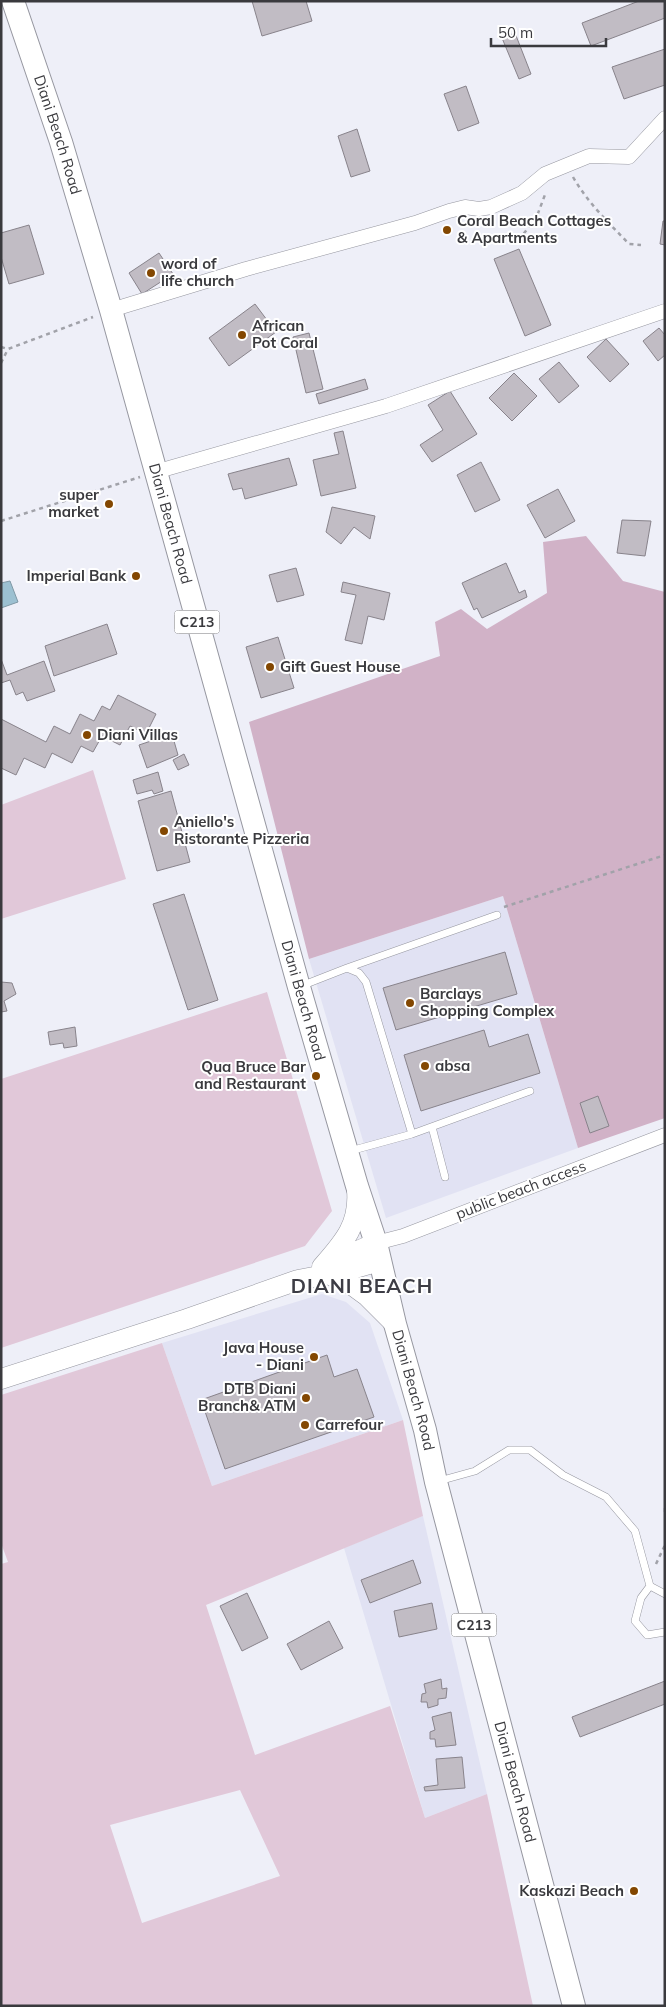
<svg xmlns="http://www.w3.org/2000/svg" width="666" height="2007" font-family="Mulish,sans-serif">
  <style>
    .built { fill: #e1e2f3 }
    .green { fill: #e1c8d9; fill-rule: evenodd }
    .forest { fill: #d1b2c7 }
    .water { fill: #9cc0d1; stroke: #7f98a5 }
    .building { fill: #c1bcc4; stroke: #88838b }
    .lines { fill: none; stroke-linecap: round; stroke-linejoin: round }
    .lane-casing { stroke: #9697a0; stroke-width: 8 }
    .street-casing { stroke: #9697a0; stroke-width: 15 }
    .secondary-casing { stroke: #9697a0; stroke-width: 21 }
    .primary-casing { stroke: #9697a0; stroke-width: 24 }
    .path { stroke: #a1a2a9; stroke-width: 2.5; stroke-dasharray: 4 4; stroke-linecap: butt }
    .lane { stroke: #fff; stroke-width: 7 }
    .street { stroke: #fff; stroke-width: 14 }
    .secondary { stroke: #fff; stroke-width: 20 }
    .primary { stroke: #fff; stroke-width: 22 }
    .poi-dot { fill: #834701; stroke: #fff; stroke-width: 2 }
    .labels { text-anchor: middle; stroke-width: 4; stroke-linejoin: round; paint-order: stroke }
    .shield { fill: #fff; stroke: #757578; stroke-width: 1 }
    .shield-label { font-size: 14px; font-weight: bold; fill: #3a3a3e }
    .street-label { font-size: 15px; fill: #3a3a3e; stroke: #fff }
    .poi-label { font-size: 15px; font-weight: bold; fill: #3a3a3e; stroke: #fff; text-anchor: start }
    .district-label { font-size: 20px; font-weight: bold; letter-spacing: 1px; fill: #3d3d45; stroke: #fff }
  </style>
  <rect width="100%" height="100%" fill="#eeeff8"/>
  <!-- built -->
  <path class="built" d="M503 896 578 1148 386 1218 309 959Z
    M322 1294 346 1302 370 1323 403 1420 212 1486 162 1343Z
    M423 1516 487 1794 425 1818 344 1548Z"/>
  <!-- green -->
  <path class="green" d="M93 770 126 879 1 919V805Z
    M267 992 332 1211 305 1246 1 1348V1079Z
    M162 1343 212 1486 403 1420 423 1516 206 1605 255 1755 390 1706 425 1818 487 1794 533 2006H1V1564L8 1562 1 1543V1395ZM240 1790 280 1876 142 1923 110 1825Z"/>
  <!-- forest -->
  <path class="forest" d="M586 536 623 581 665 592V1118L578 1148 503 896 309 959 249 722 440 656 435 622 461 609 487 629 547 593 543 542Z"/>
  <!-- water -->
  <path class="water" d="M10 581 18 602 1 608V583Z"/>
  <!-- building -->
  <path class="building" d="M252 1H306L312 21 262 36Z
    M639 1H665V18L591 46 582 23Z
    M515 33 531 74 519 79 502 38Z
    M665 49V85L624 99 612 67Z
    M466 86 479 123 458 131 444 94Z
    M357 129 370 171 351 177 338 136Z
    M663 221H665V245L660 244Z
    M29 225 44 274 9 284 1 257V233Z
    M519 249 551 325 525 336 494 259Z
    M159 253 173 274 142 294 129 273Z
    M255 304 276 332 229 366 209 338Z
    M659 328 665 335V355L658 361 643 341Z
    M309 333 323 389 306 393 293 337Z
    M606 339 629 364 610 382 587 357Z
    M559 362 579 386 559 403 539 379Z
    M514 373 537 396 512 421 489 398Z
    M365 379 368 389 319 404 316 394Z
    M450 391 477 434 432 462 420 445 443 430 428 405Z
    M343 431 356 488 321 496 313 460 339 454 334 433Z
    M289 458 297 485 245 499 242 488 233 490 228 474Z
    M481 462 500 500 475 512 457 475Z
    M558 489 575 521 545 538 527 505Z
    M332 507 375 516 370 539 354 527 341 544 326 532Z
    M622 520 651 521 645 556 617 553Z
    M506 563 519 593 525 590 527 597 482 618 477 608 474 610 462 583Z
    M296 568 304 595 277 602 269 575Z
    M343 582 390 593 384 620 368 616 362 644 345 640 356 595 341 592Z
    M107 624 117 654 54 676 45 646Z
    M278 637 294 688 261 698 246 647Z
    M1 659 7 675 44 661 55 691 27 701 23 692 16 695 10 680 1 683Z
    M118 695 156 714 146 734 130 726 120 745 102 736 93 752 81 746 72 763 52 753 45 768 24 758 16 775 1 768V719L46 742 54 726 70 734 80 714 94 721 102 706 110 710Z
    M172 734 178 755 147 768 139 745Z
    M184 754 189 765 178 770 173 760Z
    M158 772 163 791 154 794 152 790 137 794 133 780Z
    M171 791 190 862 157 871 138 801Z
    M184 894 218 1000 188 1010 153 904Z
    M505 952 517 994 396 1030 383 988Z
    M1 982 12 983 16 994 4 1001 7 1011 1 1012Z
    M75 1027 77 1046 64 1048 63 1043 50 1045 48 1032Z
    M484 1030 489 1047 528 1034 540 1073 421 1111 404 1055Z
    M598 1096 609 1126 590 1133 580 1103Z
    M327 1355 334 1377 357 1369 374 1417 225 1469 201 1400Z
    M413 1560 421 1583 370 1603 361 1580Z
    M247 1593 268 1638 242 1651 220 1606Z
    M432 1603 437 1629 399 1637 394 1611Z
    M329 1621 343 1648 301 1670 287 1644Z
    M441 1679 442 1689 447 1688 446 1698 438 1699V1705L428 1708 427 1702H421L422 1694 426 1693 424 1684Z
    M665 1681V1704L580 1737 572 1717Z
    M451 1712 456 1745 436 1747 435 1739H430V1732L435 1730 432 1717Z
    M462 1757 465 1788 425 1791 424 1787 438 1785 436 1759Z"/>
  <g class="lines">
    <defs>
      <path id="lane" d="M347 968 497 915
        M301 986 347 968 359 973 366 982 412 1134 350 1151
        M432 1127 445 1177
        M412 1134 530 1091
        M439 1481 475 1471 509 1450H530L563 1475 606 1497 635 1531 650 1586 665 1594
        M650 1586 641 1598 635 1621 647 1635 665 1632"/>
      <path id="street" d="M111 310 246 269 415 223 449 211 465 207 479 209 491 207 522 193 545 174 589 156 629 157 665 118
        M155 472 386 406 665 311
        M376 1243 403 1236 665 1135"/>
      <path id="secondary" d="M328 1264 376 1243
        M322 1267C343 1243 360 1225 357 1190
        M328 1274 352 1285 367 1296 395 1324
        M1 1379 187 1319 298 1280 345 1271 380 1261"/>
      <g id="primary">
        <path id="s1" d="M13 1 61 142 111 310 299 987 357 1186 376 1243 395 1324 425 1430 436 1482 574 2006"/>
      </g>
    </defs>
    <!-- lane casing -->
    <use href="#lane" class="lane-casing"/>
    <!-- street casing -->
    <use href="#street" class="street-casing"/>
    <!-- secondary casing -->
    <use href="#secondary" class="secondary-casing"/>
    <!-- primary casing -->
    <use href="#primary" class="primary-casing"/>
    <!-- path -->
    <path class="path" d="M573 177C588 203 608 222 629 244L641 245
      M519 240 537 216 546 192
      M1 347 8 349 93 317
      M1 363 8 349
      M1 521 140 477
      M504 907 665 855
      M665 1508V1516
      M656 1564 665 1545"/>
    <!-- lane -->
    <use href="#lane" class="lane"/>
    <!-- street -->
    <use href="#street" class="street"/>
    <!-- secondary -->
    <use href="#secondary" class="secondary"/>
    <!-- primary -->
    <use href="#primary" class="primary"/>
  </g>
  <!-- markers -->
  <g class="poi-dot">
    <circle cx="447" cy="230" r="5"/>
    <circle cx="151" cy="273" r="5"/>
    <circle cx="242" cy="335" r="5"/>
    <circle cx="109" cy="504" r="5"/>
    <circle cx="136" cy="576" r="5"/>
    <circle cx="270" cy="667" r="5"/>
    <circle cx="87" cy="735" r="5"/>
    <circle cx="164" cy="831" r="5"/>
    <circle cx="410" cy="1003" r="5"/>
    <circle cx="425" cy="1066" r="5"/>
    <circle cx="316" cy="1076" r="5"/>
    <circle cx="314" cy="1357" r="5"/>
    <circle cx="306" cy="1398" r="5"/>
    <circle cx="305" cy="1425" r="5"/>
    <circle cx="634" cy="1891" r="5"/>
  </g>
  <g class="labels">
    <!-- shield labels -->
    <g class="shield">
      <rect x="174.5" y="610.5" width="45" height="23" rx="4"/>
      <rect x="451.5" y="1613.5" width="45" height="23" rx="4"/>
    </g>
    <g class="shield-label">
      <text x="197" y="627">C213</text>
      <text x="474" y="1630">C213</text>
    </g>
    <!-- street labels -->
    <g class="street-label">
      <text dy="5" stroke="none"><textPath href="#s1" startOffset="141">Diani Beach Road</textPath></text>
      <text dy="5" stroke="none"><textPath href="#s1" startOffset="546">Diani Beach Road</textPath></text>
      <text dy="5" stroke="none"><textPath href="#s1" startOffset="1041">Diani Beach Road</textPath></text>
      <text transform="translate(521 1190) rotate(-21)" y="5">public beach access</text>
      <text dy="5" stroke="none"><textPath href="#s1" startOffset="1446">Diani Beach Road</textPath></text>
      <text dy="5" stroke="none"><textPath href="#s1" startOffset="1851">Diani Beach Road</textPath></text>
    </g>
    <!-- poi labels -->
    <g class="poi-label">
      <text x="457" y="226">Coral Beach Cottages<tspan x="457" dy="17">&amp; Apartments</tspan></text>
      <text x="161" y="269">word of<tspan x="161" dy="17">life church</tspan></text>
      <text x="252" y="331">African<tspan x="252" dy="17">Pot Coral</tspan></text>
      <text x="99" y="500" text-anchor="end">super<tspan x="99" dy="17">market</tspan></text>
      <text x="126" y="581" text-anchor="end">Imperial Bank</text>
      <text x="280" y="672">Gift Guest House</text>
      <text x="97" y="740">Diani Villas</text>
      <text x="174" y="827">Aniello's<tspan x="174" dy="17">Ristorante Pizzeria</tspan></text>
      <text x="420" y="999">Barclays<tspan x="420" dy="17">Shopping Complex</tspan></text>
      <text x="435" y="1071">absa</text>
      <text x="306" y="1072" text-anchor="end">Qua Bruce Bar<tspan x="306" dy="17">and Restaurant</tspan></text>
      <text x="304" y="1353" text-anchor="end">Java House<tspan x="304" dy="17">- Diani</tspan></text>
      <text x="296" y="1394" text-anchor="end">DTB Diani<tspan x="296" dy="17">Branch&amp; ATM</tspan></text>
      <text x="315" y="1430">Carrefour</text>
      <text x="624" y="1896" text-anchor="end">Kaskazi Beach</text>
    </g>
    <!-- district labels -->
    <g class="district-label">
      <text x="362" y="1293">DIANI BEACH</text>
    </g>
  </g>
  <!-- border -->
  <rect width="666" height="2007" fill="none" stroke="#3a3a3e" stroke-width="5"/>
  <!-- scale -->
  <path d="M491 38v8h115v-8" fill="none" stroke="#3a3a3e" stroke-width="2.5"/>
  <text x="498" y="38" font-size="15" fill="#3a3a3e" stroke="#ffffff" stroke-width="4" paint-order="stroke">50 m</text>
</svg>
